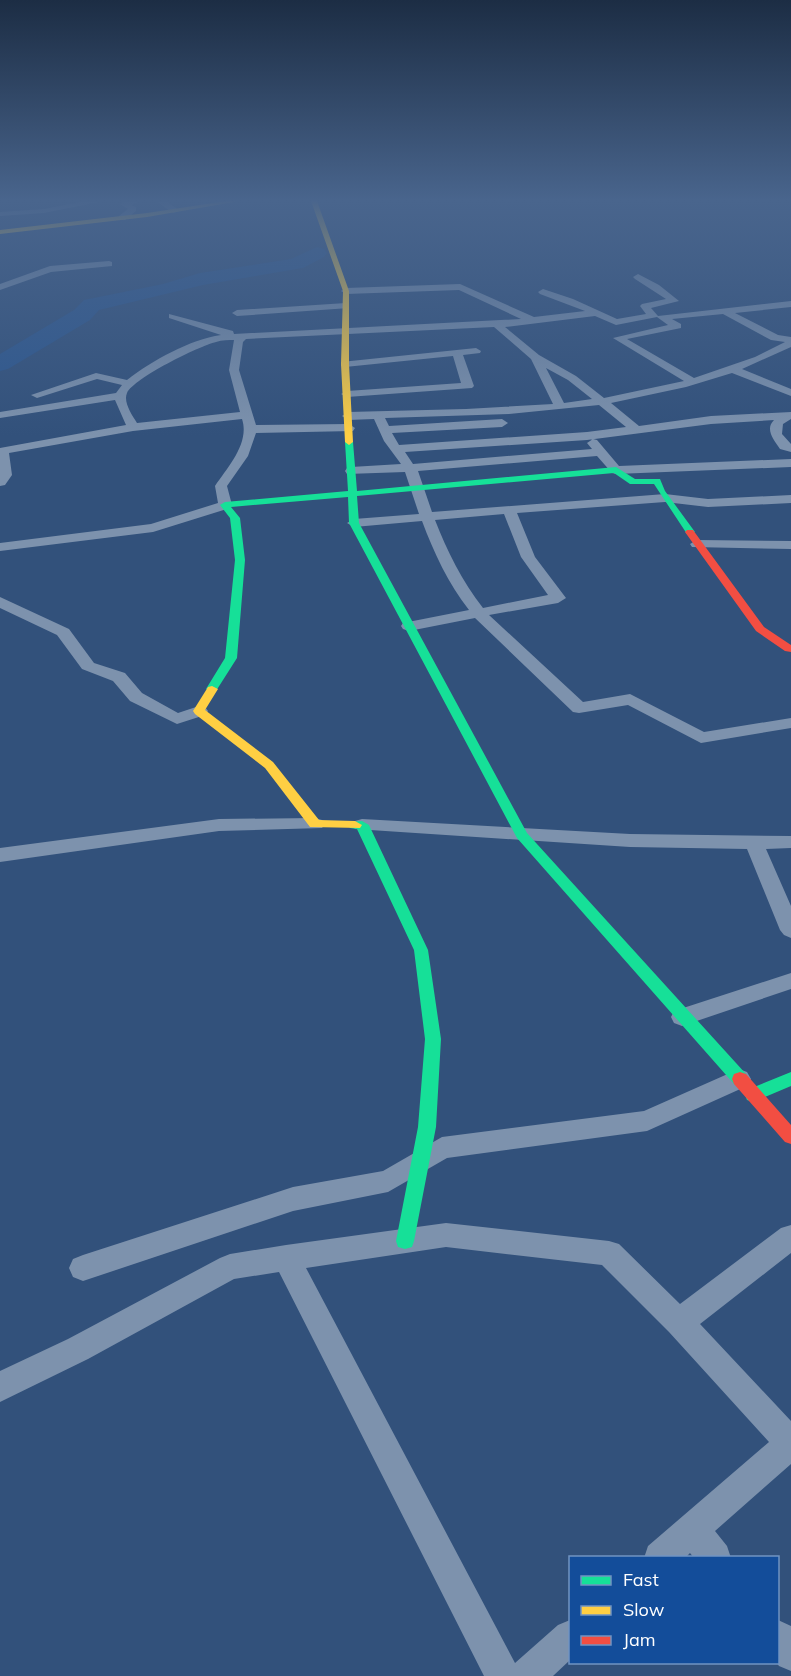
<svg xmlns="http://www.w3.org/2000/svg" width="791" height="1676" font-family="Mulish,sans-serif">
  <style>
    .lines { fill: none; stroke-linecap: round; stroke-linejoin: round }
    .river { fill: #2d578e; fill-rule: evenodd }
    .street { fill: #7d92ad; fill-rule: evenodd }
    .fast { fill: #16e098; fill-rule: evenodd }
    .slow { fill: #ffcf43; fill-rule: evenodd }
    .jam { fill: #f24e42; fill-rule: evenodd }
  </style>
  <rect width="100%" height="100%" fill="#32517b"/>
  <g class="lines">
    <!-- river -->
    <path class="river" d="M317 247 324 249 327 253 324 257 303 268 203 285 99 310 90 320 8 369 0 371V354L74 310 84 300 163 284 200 273 291 259Z"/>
    <!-- street -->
    <path class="street" d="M86 201H104L44 213 0 216V212L44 209Z
      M126 201H141L131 205 136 207V211L125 220H119V216L128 209 120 204Z
      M156 201H166L180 211 173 213Z
      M109 261 112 262V266L51 272 0 290V284L50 266Z
      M638 274 659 285 679 301 651 308 658 316 791 301V307L735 313 778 335 791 337V347L742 369 791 389V396L732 373 686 387 611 403 639 426 711 416 791 412V419L783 424 782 434 791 444V452L780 449C773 439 765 429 774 420L711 424 587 440 405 452 413 464 592 449 587 443 593 439 597 440 619 466 791 459V467L616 474 612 473 597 456 418 471 432 512 665 494 708 499 791 495V503L708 507 665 502 517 513 535 557 566 598 558 603 489 615 583 702 630 694 704 732 791 718V728L701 743 628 705 579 713 573 712 475 618 409 631 403 629 401 626 403 623 469 610C448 583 434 553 422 521L354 527 347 523 354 519 419 514 405 472 347 474 345 471 347 468 351 467 401 464 384 441 374 419 348 420 342 416 348 412 466 409 553 404 531 359 494 327 246 339 243 342 239 370 256 425 349 424 355 428 353 431 256 433 248 456 227 486 232 505 230 508 153 532 0 551V543L151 524 218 503 215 486C228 467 250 443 242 419L133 431 9 453 12 475 5 485 0 486V448L126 425 115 400 0 418V412L116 393 122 385 97 379 37 398 31 395 96 373 127 380C153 360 189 340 221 335L169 318V314L233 331 234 334 521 319 459 290 346 294 341 291 346 288 460 284 534 317 585 311 540 294 538 292 543 289 573 299 617 319 646 314 640 306 642 304 666 299 635 279 633 277ZM723 314 771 340 785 342 755 357 694 378 627 339 681 328V324L672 319ZM595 316 616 325 657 317 668 325 613 338 684 381 604 398 576 376 539 355 505 327ZM234 340 229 370 240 412 137 423C132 415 123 402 127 393 134 378 199 346 216 342 222 340 229 340 234 340ZM546 368 568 380 592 399 564 403ZM599 405 626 427 587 432 399 445 392 433 502 427 508 423 502 419 389 426 385 418 509 414ZM504 514 521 557 548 595 483 608C462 581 447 551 435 520Z
      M346 303 349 304V308L237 316 232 313 237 310Z
      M476 348 481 351 480 353 463 355 474 386 472 388 347 397 341 394 347 391 461 383 453 356 345 367 341 366V362Z
      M697 540 791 541V549L692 547 690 544Z
      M0 597 69 629 94 663 125 673 142 693 178 713 199 706 205 707 208 711 205 715 177 724 130 701 113 681 82 669 57 635 0 608Z
      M315 818 322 820 325 824 322 828 219 831 0 862V848L219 819Z
      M362 819 630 834 791 836V848L766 849 791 906V938L784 935 780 930 747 849 630 847 355 829 352 825 355 821Z
      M791 973V989L682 1026 674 1023 671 1017 674 1011Z
      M739 1069 747 1072 751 1079 747 1086 647 1131 447 1158 388 1192 293 1211 83 1281 73 1277 69 1268 73 1259 83 1255 293 1187 383 1171 442 1137 644 1111Z
      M446 1223 609 1241 619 1244 680 1304 781 1228 791 1225V1253L700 1324 791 1421V1464L715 1531 727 1546 731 1558H694L690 1553 685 1558H644L648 1546 769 1442 669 1332 602 1265 446 1247 306 1268 515 1663 558 1625 570 1620V1660L553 1676H484L279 1272 234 1279 88 1359 0 1402V1371L68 1339 220 1258 230 1254 286 1245Z
      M778 1620 791 1626V1671L779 1666 776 1662Z"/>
    <!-- fast -->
    <path class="fast" d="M349 439 353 442 357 491 616 467 635 479H660L665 491 695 532 687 534 654 484H630L614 473 357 496 359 523 527 833 746 1074 748 1079 746 1084 740 1086 734 1084 517 838 349 523 348 497 231 507 240 518 245 560 237 658 216 691 212 692 206 689 225 658 235 560 230 518 220 505 225 502 348 491 345 442Z
      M362 821 369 825 428 950 441 1039 436 1127 414 1241 412 1247 405 1249 398 1247 396 1241 418 1127 425 1039 414 950 357 829 350 828 348 825 350 822Z
      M791 1072V1086L753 1102 747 1100 745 1095 747 1090Z"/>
    <!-- slow -->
    <path class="slow" d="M226 201H240L147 217 0 234V230L147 213Z
      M311 201H317L349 291V364L353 442 349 445 345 442 341 364 343 291Z
      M212 686 218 689 205 710 273 762 319 820 355 821 362 825 360 828 310 827 265 768 195 714 193 711 208 687Z"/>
    <!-- jam -->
    <path class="jam" d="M687 530H693L764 627 791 645V652L785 651 756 631 685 532Z
      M740 1072 746 1074 791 1125V1144L785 1142 734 1084 732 1079 734 1074Z"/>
  </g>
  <!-- sky -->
  <linearGradient id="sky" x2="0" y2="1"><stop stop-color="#1c2d44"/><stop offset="0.46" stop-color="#49658d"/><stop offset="1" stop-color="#49658d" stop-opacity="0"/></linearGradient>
  <rect width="791" height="436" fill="url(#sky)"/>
  <!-- legend -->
  <rect x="569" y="1556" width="210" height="108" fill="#134d9a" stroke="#7194c2" stroke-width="1.5"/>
  <rect x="581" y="1576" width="30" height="9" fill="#16e098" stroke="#7194c2" stroke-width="1.5"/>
  <text x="623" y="1586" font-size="18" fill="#ffffff">Fast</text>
  <rect x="581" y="1606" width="30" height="9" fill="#ffcf43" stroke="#7194c2" stroke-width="1.5"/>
  <text x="623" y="1616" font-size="18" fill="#ffffff">Slow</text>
  <rect x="581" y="1636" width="30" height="9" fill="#f24e42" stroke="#7194c2" stroke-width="1.5"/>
  <text x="623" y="1646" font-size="18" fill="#ffffff">Jam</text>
</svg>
